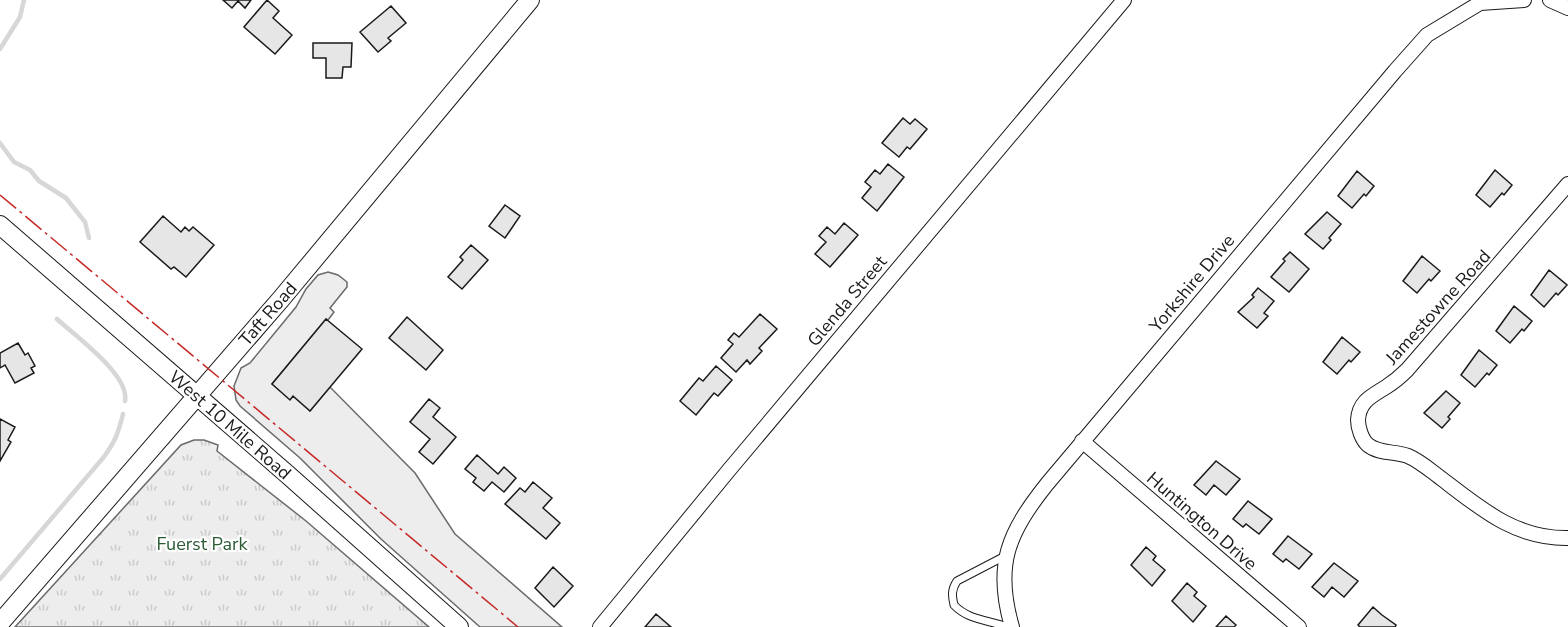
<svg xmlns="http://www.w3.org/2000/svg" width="1568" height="627" font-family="'Nunito Sans',sans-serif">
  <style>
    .built { fill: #ededed; stroke: #6a6a6a; stroke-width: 1.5 }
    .park { fill: url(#park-tufts); stroke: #6a6a6a; stroke-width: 1.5 }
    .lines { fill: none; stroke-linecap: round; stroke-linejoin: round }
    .stream { stroke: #d7d7d7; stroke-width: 4.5 }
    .building { fill: #e6e6e6; stroke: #1a1a1a; stroke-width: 1.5 }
    .lane-casing { stroke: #1a1a1a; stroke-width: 9 }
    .street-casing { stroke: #1a1a1a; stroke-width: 16 }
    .secondary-casing { stroke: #1a1a1a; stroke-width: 20 }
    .lane { stroke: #fff; stroke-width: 7 }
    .street { stroke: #fff; stroke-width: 14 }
    .secondary { stroke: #fff; stroke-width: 18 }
    .power { stroke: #c62828; stroke-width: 1.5; stroke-dasharray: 21 4.5 3 4.5; stroke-linecap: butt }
    .labels { text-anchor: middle; stroke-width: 4.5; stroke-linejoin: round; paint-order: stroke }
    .street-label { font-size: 18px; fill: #1a1a1a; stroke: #fff }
    .park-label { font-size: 18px; fill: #2b5a34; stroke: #fff }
  </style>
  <defs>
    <pattern id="park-tufts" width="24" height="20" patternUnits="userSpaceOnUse" patternTransform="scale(1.5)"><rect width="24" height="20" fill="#ededed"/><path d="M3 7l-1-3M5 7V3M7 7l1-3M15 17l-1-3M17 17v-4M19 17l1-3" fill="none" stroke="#cbcbcb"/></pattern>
  </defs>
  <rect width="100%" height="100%" fill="#fff"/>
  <!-- built -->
  <path class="built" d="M328 272 338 275 347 282V287L330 308 334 312 328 320 326 319 272 384 290 399 293 396 310 411 330 387 415 473 455 534 562 627H480L381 539 300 458 240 406 236 400 234 386 241 368 250 363 296 307 306 289 318 275Z"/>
  <!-- park -->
  <path class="park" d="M194 440H204L218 445 217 451 306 521 429 627H15L181 445Z"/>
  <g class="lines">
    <!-- stream -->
    <path class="stream" d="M0 49 20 17 24 0
      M0 143 14 162 30 170 39 181 66 198 85 222 89 238
      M57 319C74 335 130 375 125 401
      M0 579 103 458C115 442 118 434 123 414"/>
  </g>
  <!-- building -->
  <path class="building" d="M223 0H251L245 8 238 1 232 8Z
    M267 0 279 11 273 18 292 35 275 54 244 27Z
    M391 6 406 23 388 38 391 41 378 52 360 32Z
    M313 43H352L351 67H343L342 78H326V58H313Z
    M903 118 910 124 915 119 927 129 910 149 907 147 899 157 882 143Z
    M888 164 904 177 877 211 862 198 871 187 865 182 875 170 880 174Z
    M1495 170 1512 185 1504 195 1502 193 1490 207 1476 195Z
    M1357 171 1374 186 1366 196 1364 194 1352 208 1338 196Z
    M505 205 520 216 505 238 489 226Z
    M1327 212 1341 224 1329 238 1331 240 1323 249 1305 234Z
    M163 216 181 232 185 227 189 231 193 227 214 245 186 277 174 267 171 269 140 242Z
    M844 223 858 235 830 267 815 254 826 242 819 236 827 227 835 234Z
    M471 245 488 260 462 289 448 277 463 260 460 257Z
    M1290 252 1309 269 1289 292 1271 277 1285 261 1283 259Z
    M1422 256 1440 271 1431 281 1429 279 1417 293 1403 281Z
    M1549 270 1567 285 1558 295 1556 293 1544 307 1531 295Z
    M1258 288 1274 301 1264 313 1268 316 1257 328 1238 312 1254 297 1252 295Z
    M1514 306 1532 321 1524 331 1522 329 1510 343 1496 331Z
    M760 314 777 329 759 348 762 351 750 364 747 360 736 372 721 358 733 344 728 340 734 333 739 337Z
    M407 317 443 350 426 370 389 338Z
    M326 319 362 349 310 411 293 396 290 400 272 384Z
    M1342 337 1360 352 1351 362 1349 360 1337 374 1323 362Z
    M18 343 25 355 28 353 35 366 31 368 34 373 15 383 5 365 0 368V353Z
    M1479 350 1497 365 1489 375 1487 373 1475 387 1461 375Z
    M716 366 732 380 718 396 714 393 696 415 680 401 699 378 703 381Z
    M1446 391 1460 403 1448 417 1450 419 1442 428 1424 413Z
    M429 399 440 408 433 417 456 437 433 464 419 452 430 439 410 422Z
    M0 419 15 427 8 440 11 442 0 461Z
    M477 455 498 474 504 467 516 478 504 492 492 482 484 491 473 482 476 478 465 469Z
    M1216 461 1240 479 1226 495 1214 485 1206 495 1194 485Z
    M533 482 552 498 543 508 560 523 546 539 505 504 520 488 525 492Z
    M1248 501 1272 519 1259 534 1246 524 1243 527 1233 519Z
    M1288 536 1312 554 1299 569 1286 559 1283 562 1273 554Z
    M1146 547 1156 556 1153 560 1165 570 1152 586 1131 565Z
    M1334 563 1358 581 1344 597 1332 587 1324 597 1312 587Z
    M553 567 573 586 554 607 535 588Z
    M1187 583 1197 592 1194 596 1206 606 1193 622 1172 601Z
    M1373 607 1382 615 1396 625 1395 627H1360L1358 625Z
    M656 614 671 627H645Z
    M1226 616 1236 625 1234 627H1216Z"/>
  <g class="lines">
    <defs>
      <path id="lane" d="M1007 555 957 581C951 590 952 596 954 605 968 620 988 620 1007 627"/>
      <path id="street" d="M1550 0 1568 8
        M1568 184 1407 370C1400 377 1394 382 1386 387 1372 396 1359 401 1358 420 1358 428 1362 440 1368 445 1379 454 1395 451 1408 456 1420 461 1431 471 1442 479 1481 509 1516 539 1568 538
        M1082 441 1299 627
        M600 627 729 470 1124 0
        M1012 627C994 565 1008 533 1047 484L1395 71 1427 35 1480 3 1524 0"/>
      <path id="secondary" d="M0 225 287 474 459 627
        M0 623 281 299 530 0"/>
    </defs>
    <!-- lane casing -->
    <use href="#lane" class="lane-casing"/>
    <!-- street casing -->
    <use href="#street" class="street-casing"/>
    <!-- secondary casing -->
    <use href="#secondary" class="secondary-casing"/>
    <!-- lane -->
    <use href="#lane" class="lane"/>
    <!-- street -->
    <use href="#street" class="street"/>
    <!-- secondary -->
    <use href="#secondary" class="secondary"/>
    <!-- power -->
    <path class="power" d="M0 195 518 627"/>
  </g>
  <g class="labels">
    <!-- street labels -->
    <g class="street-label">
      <text transform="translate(1192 283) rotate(-50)" y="6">Yorkshire Drive</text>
      <text transform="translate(847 301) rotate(-50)" y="6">Glenda Street</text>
      <text transform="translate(1438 307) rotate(-48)" y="6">Jamestowne Road</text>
      <text transform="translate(268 314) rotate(-49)" y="6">Taft Road</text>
      <text transform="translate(230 425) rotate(41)" y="6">West 10 Mile Road</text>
      <text transform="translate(1202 521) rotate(41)" y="6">Huntington Drive</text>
    </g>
    <!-- park labels -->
    <g class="park-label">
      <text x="202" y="550">Fuerst Park</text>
    </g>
  </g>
</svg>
